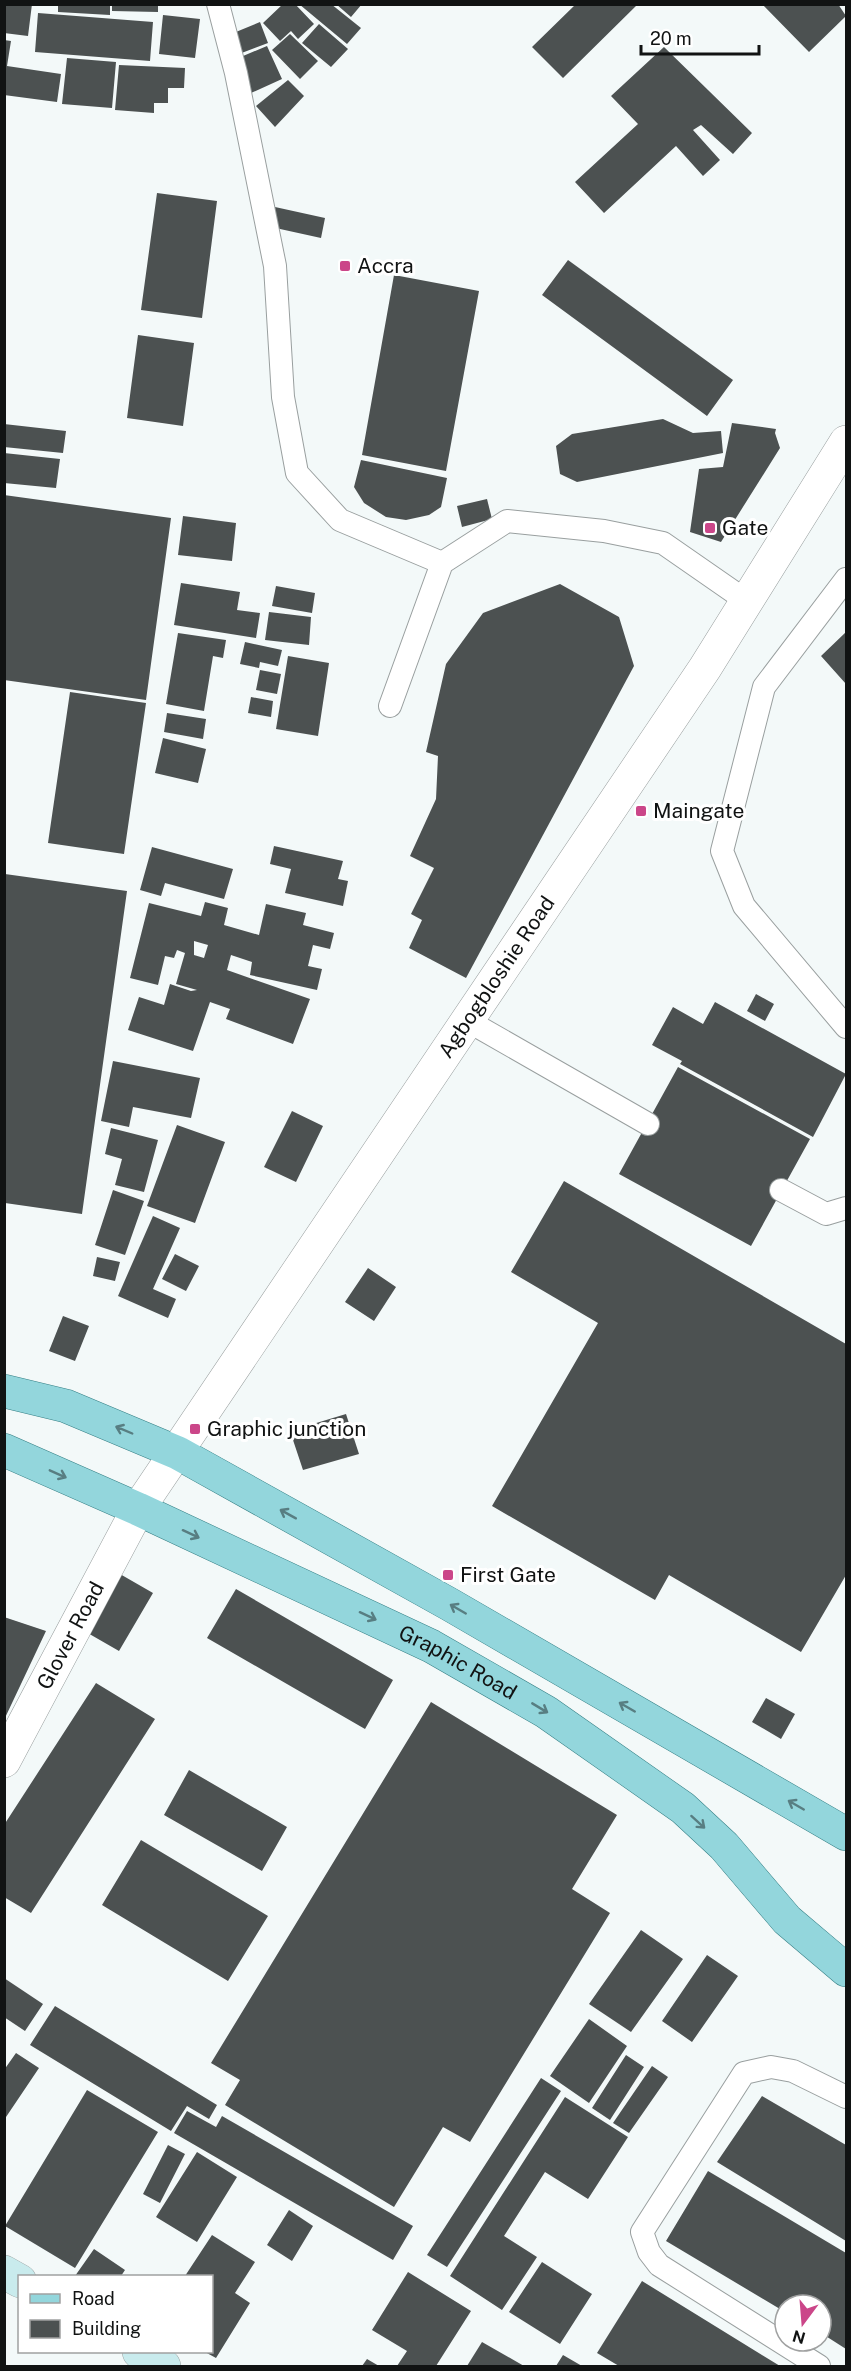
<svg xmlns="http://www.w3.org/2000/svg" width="851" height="2371" font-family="'Public Sans',sans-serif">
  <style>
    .building { fill: #4c5151; fill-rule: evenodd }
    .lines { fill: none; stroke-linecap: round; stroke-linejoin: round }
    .lane-casing { stroke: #999f9f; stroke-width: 24 }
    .street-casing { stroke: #999f9f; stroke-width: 34 }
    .secondary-casing { stroke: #999f9f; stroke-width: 34 }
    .primary-casing { stroke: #378086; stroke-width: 34 }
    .lane { stroke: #fff; stroke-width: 22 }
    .street { stroke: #fff; stroke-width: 33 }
    .secondary { stroke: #c9ebed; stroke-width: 33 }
    .primary { stroke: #93d6dc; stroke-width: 33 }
    .oneway { stroke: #587e82 }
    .poi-dot { fill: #cb4689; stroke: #fff; stroke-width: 2 }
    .labels { text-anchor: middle; stroke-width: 6; stroke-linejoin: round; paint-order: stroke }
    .poi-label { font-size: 21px; fill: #111313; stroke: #fff; text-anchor: start }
    .street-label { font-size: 21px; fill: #111313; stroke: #fff }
  </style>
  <rect width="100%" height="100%" fill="#f3f9f9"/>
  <!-- building -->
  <path class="building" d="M4 4H32L28 36 4 33Z
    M58 4H110V15L58 12Z
    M112 4H158V12L112 11Z
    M283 4H295L314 24 298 39 291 31 280 41 263 23Z
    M299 4H331L361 28 347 44Z
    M336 4H362L351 17Z
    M576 4H638L563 78 532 47Z
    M762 4H838L846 16 809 52Z
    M38 13 153 22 150 61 35 52Z
    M163 15 200 19 195 58 159 54Z
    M260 22 268 43 239 54 231 34Z
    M319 24 348 49 331 67 302 43Z
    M290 34 318 61 300 79 272 50Z
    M4 40 11 41 7 66 61 74 57 102 4 95Z
    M267 46 282 79 251 93 236 59Z
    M664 47 752 133 733 154 701 125 693 130 720 160 703 176 676 146 604 213 575 182 638 124 611 96Z
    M67 58 116 62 112 108 62 104Z
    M119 65 185 68 184 88H168V103H154V113L115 110Z
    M288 80 304 96 275 127 256 106Z
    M157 193 217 201 202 318 141 310Z
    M275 207 325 218 321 238 271 227Z
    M568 260 733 380 707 416 542 295Z
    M394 275 479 291 446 471 362 455Z
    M138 335 194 343 183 426 127 418Z
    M663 419 693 433 721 431 723 453 577 482 560 474 556 446 572 434Z
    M732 423 776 429 775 433 780 448 721 542 690 532 699 469 723 467Z
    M4 424 66 431 63 453 4 447Z
    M4 453 60 459 56 488 4 483Z
    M361 460 447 478 441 507 429 515 406 520 386 517 364 503 354 487Z
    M4 495 171 518 146 700 4 680Z
    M487 499 492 519 462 527 457 506Z
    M183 516 236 523 232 561 178 555Z
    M181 583 240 592 237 610 260 613 256 638 174 625Z
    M560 584 619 617 634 666 466 978 409 948 422 920 411 914 434 868 410 856 436 799 438 756 426 752 446 664 483 613Z
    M276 586 315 593 312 613 272 606Z
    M269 612 311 617 309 645 265 640Z
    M846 632V684L821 656Z
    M178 633 226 640 223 658 213 656 204 711 166 704Z
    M245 642 282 650 278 666 260 662 259 668 240 664Z
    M288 656 329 663 318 736 276 729Z
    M260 670 281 674 277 694 256 690Z
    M70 692 146 703 124 854 48 843Z
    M251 697 273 701 271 717 248 713Z
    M167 713 206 719 203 739 164 732Z
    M163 738 206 749 198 783 155 773Z
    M274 846 343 861 338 879 348 881 343 906 285 893 291 869 270 864Z
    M152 847 233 869 224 899 165 883 161 896 140 890Z
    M5 874 127 891 82 1214 5 1203Z
    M205 902 228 908 224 925 259 935 266 904 306 913 303 925 334 933 330 949 313 945 308 966 322 969 317 990 250 975 252 962 231 955 227 970 310 999 293 1044 226 1019 230 1009 210 1002 193 1051 128 1030 139 997 164 1005 170 984 191 991 197 990 176 984 185 953 177 950 174 958 165 956 158 985 130 978 149 903 201 916ZM194 941 208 945 204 958 194 955Z
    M756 994 774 1004 765 1021 747 1011Z
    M715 1002 846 1074 813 1137 680 1064 682 1061 652 1045 673 1007 703 1024Z
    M113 1061 200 1078 191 1118 133 1107 129 1127 101 1121Z
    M678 1067 810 1139 751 1246 619 1174Z
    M292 1111 323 1126 296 1182 264 1167Z
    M177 1125 225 1142 195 1223 147 1206Z
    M111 1128 158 1140 144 1192 115 1185 122 1159 105 1154Z
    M564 1181 846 1344V1575L801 1652 669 1575 655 1600 492 1506 598 1323 511 1272Z
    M113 1190 144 1201 125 1255 95 1245Z
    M153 1216 180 1228 153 1289 176 1299 168 1318 118 1296Z
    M175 1254 199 1266 186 1291 162 1279Z
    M97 1257 120 1262 115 1281 93 1276Z
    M368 1268 396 1287 374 1321 345 1302Z
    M63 1316 89 1326 75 1361 49 1351Z
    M346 1414 359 1454 303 1470 290 1431Z
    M113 1570 153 1593 119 1651 79 1628Z
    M236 1589 393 1680 365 1729 207 1638Z
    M4 1617 46 1631 4 1720Z
    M96 1683 155 1719 31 1913 4 1897V1825Z
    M766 1698 795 1714 781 1739 752 1722Z
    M431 1702 617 1815 572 1889 610 1913 470 2142 443 2127 394 2207 225 2105 240 2080 211 2063Z
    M189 1770 287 1827 262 1871 164 1815Z
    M141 1840 268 1916 228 1981 102 1905Z
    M641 1930 683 1959 631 2032 589 2004Z
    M707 1955 738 1976 692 2042 662 2021Z
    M4 1978 43 2004 25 2031 4 2017Z
    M55 2006 217 2105 209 2119 187 2106 171 2131 30 2045Z
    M589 2019 627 2046 589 2103 550 2076Z
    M16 2053 39 2068 4 2120V2070Z
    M626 2055 644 2067 610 2120 592 2108Z
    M652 2066 668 2077 629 2133 613 2123Z
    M541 2078 561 2091 447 2267 427 2255Z
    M87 2090 158 2132 75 2268 5 2226Z
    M762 2096 846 2145V2241L717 2162Z
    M565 2097 628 2137 588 2199 545 2172 504 2236 537 2257 502 2310 450 2276Z
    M187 2111 216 2127 222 2116 413 2226 393 2260 174 2133Z
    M168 2145 185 2154 160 2203 143 2194Z
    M197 2152 237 2177 197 2242 156 2217Z
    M708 2171 846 2253V2349L821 2333V2305H785V2312L666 2241Z
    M289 2210 313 2226 292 2261 267 2245Z
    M212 2235 255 2262 235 2293 250 2303 216 2358 205 2352H212V2276H185Z
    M94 2249 125 2270 121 2276H75Z
    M542 2262 592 2294 560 2344 509 2312Z
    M408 2272 471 2311 436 2366H397L407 2351 372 2330Z
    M642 2281 780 2366H619L597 2353Z
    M482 2342 524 2366H467Z
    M563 2355 582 2366H556Z
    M367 2359 379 2366H362Z"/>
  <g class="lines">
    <defs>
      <path id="lane" d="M218 4 236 73 275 266 283 397 297 473 340 520 442 563
        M846 579 764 687 722 851 744 906 846 1027
        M390 706 442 563 507 521 604 531 663 543 748 602
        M468 1021 648 1124
        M781 1190 826 1214 846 1208
        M819 2366 659 2265 649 2252 642 2232 744 2073 771 2067 793 2071 846 2097"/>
      <g id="street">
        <path id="s1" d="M4 1761 138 1509 705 668 846 442"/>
      </g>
      <path id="secondary" d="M4 2272 20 2281
        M139 2352 164 2366"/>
      <g id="primary">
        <path d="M4 1391 66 1406 178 1453 449 1604 846 1834"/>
        <path id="s2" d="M4 1450 138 1509 431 1646 546 1712 683 1808 724 1846 787 1920 846 1970"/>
      </g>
    </defs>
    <!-- lane casing -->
    <use href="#lane" class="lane-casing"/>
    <!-- street casing -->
    <use href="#street" class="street-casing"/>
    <!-- secondary casing -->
    <use href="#secondary" class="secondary-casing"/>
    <!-- primary casing -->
    <use href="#primary" class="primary-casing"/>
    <!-- lane -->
    <use href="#lane" class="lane"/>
    <!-- street -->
    <use href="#street" class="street"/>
    <!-- secondary -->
    <use href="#secondary" class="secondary"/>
    <!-- primary -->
    <use href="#primary" class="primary"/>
  </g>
  <!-- one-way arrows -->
  <defs><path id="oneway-shaft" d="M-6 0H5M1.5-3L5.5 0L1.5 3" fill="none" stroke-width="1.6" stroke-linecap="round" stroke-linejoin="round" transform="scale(1.5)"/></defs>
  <g class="oneway">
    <use href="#oneway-shaft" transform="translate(124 1430) rotate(-157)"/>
    <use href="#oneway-shaft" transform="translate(58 1474) rotate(24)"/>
    <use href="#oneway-shaft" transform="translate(288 1514) rotate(-151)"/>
    <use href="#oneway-shaft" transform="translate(191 1534) rotate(25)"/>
    <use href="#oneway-shaft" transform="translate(458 1609) rotate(-150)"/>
    <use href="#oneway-shaft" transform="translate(368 1616) rotate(25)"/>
    <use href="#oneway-shaft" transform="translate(627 1707) rotate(-150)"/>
    <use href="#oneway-shaft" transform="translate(540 1708) rotate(31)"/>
    <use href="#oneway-shaft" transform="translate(796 1805) rotate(-150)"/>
    <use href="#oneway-shaft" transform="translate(698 1822) rotate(42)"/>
  </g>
  <!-- markers -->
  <g class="poi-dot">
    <rect x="339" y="260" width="12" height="12" rx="3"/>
    <rect x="704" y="522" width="12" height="12" rx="3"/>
    <rect x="635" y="805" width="12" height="12" rx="3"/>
    <rect x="189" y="1423" width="12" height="12" rx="3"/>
    <rect x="442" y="1569" width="12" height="12" rx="3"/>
  </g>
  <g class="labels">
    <!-- poi labels -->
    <g class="poi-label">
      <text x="357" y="273">Accra</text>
      <text x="722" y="535">Gate</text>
      <text x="653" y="818">Maingate</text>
      <text x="207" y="1436">Graphic junction</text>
      <text x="460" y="1582">First Gate</text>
    </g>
    <!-- street labels -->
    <g class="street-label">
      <text dy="7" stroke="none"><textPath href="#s1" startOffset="927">Agbogbloshie Road</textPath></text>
      <text dy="7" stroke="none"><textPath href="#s1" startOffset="142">Glover Road</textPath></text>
      <text dy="7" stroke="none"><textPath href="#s2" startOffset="501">Graphic Road</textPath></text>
    </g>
  </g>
  <!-- border -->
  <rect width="851" height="2371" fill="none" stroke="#111313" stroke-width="12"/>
  <!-- legend -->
  <rect x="18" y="2275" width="195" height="78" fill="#ffffff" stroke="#a0a1a1" stroke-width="1.5"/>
  <rect x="30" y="2294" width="30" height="9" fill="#93d6dc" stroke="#a0a1a1" stroke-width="1.5"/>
  <text x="72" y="2305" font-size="18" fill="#111313">Road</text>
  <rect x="30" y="2320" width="30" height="18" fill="#4c5151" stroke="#a0a1a1" stroke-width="1.5"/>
  <text x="72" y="2335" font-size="18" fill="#111313">Building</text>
  <!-- north arrow -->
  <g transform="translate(803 2323) rotate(196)"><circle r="28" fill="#ffffff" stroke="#a0a1a1" stroke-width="1.5"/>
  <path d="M0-4.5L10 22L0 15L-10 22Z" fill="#cb4689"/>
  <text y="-9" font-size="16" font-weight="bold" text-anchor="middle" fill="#111313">N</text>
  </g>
  <!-- scale -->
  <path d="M641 45v9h118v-9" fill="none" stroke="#111313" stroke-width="3"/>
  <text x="650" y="45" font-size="18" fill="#111313" stroke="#ffffff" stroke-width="4.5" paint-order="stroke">20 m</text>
</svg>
